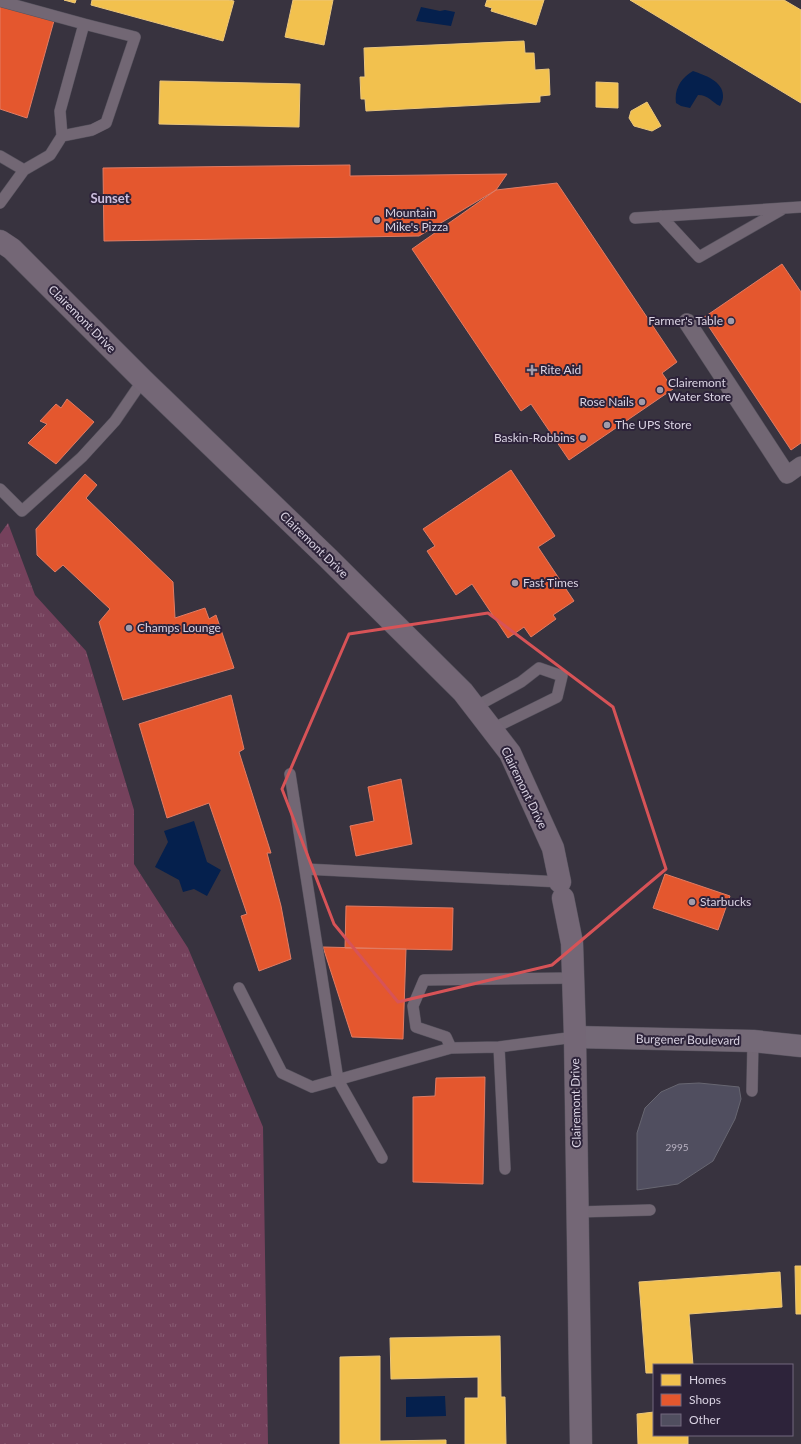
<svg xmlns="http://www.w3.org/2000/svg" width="801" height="1444" font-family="Lato,sans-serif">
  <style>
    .grass { fill: url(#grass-tufts) }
    .water { fill: #05204d }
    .homes { fill: #f2c14e; stroke: #ebc67b }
    .shops { fill: #e4572e; stroke: #e17c64 }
    .building { fill: #504e5f; stroke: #676671 }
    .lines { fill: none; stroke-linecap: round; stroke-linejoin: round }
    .service-casing { stroke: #55515c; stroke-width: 12 }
    .pedestrian-casing { stroke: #55515c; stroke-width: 18 }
    .secondary-casing { stroke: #55515c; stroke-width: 23 }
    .primary-casing { stroke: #55515c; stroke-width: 23 }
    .service { stroke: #726774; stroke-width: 11 }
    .pedestrian { stroke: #726774; stroke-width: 17 }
    .secondary { stroke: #746977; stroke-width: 22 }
    .primary { stroke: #746776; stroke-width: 22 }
    .marked { fill: none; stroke: #d75357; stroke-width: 3; stroke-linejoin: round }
    .poi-dot { fill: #a19baa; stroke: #2d233a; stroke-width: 1.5 }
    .labels { text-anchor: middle; stroke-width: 4; stroke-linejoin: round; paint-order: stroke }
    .number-label { font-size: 10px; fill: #b8b2c2 }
    .poi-label { font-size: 12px; fill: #dad3e3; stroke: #2d233a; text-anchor: start }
    .street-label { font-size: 12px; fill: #dad3e3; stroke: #2d233a }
    .neighbourhood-label { font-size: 13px; font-weight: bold; fill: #ccbfde; stroke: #2d233a }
  </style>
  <defs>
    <pattern id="grass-tufts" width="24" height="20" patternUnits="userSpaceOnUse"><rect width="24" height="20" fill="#75415c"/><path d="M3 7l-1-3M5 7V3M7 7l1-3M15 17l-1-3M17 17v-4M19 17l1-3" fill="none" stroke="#885c73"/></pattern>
  </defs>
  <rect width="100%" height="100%" fill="#38333f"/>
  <!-- grass -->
  <path class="grass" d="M8 523 35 595 86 651 134 810V864L188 948 263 1127 268 1444H0V534Z"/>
  <!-- water -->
  <path class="water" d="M421 7 440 11 445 10 455 12 451 26 416 21Z
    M693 71C704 75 724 81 723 97 723 100 721 104 720 106 711 102 709 95 698 95L690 108 681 106 676 103C674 89 681 78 693 71Z
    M194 821 207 862 221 870 207 896 194 889 183 892 179 880 155 867 168 842 164 831Z
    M445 1396 446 1416 406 1417V1397Z"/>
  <!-- homes -->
  <path class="homes" d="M64 0H76L75 3Z
    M92 0H229L234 1 223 41 91 5Z
    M293 0H333L324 45 285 37Z
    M487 0H544L536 25 491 11 492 8 485 6Z
    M630 0H784L801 10V103Z
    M524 41 525 53H534L535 70 549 69 550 95 540 96V102L366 111 365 99H361L360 77H365L364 48Z
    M160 81 300 84 299 127 159 124Z
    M596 82 618 83V108L596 107Z
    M647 102 661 126 652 131 634 126 629 118 631 111Z
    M795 1266H801V1314H796Z
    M780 1272 782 1307 689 1314 693 1365H654V1373H646L639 1282Z
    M500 1336 501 1397H505L506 1444H465V1398H478V1377L391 1379 390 1338Z
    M380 1356V1441L446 1440V1444H340V1357Z
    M654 1412V1435H688V1444H638L637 1414Z"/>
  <!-- shops -->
  <path class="shops" d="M0 3 55 17 27 118 0 109Z
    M350 165V176L507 174 496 190 419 236 104 241 103 168Z
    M557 183 677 362 662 373 673 389 569 460 531 404 521 411 412 249 496 190Z
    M782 264 801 292V443L791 450 703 318Z
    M67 399 94 422 56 464 28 443 47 424 40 421 56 404 61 408Z
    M511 470 555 536 538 547 574 601 553 615 556 619 531 637 524 627 508 638 472 584 456 595 427 551 435 546 423 529Z
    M85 474 97 485 86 498 173 582 175 618 205 608 209 619 216 615 234 668 123 700 99 622 110 609 63 565 55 572 37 555 36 529Z
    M231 695 244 749 239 752 271 853H267L281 906 291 959 259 971 241 916 247 914 209 803 167 818 139 724Z
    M401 779 412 844 356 856 350 826 374 821 368 787Z
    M665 874 730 896 718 930 653 908Z
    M346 906 453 908 452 950 345 948Z
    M323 947 406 949 403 1039 352 1037Z
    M485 1077 483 1184 413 1182V1097L435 1096 436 1078Z"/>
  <!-- building -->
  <path class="building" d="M699 1083 739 1087 741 1099 735 1119 713 1161 678 1184 637 1190V1133L645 1108 661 1092 679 1084Z"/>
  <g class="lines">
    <defs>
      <path id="service" d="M0 1 84 24
        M0 156 24 170
        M0 203 24 170 50 155 62 136 60 111 84 24 135 37 106 123 92 130 62 136
        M661 216 699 257 781 210
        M635 218 801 207
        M0 489 22 511 82 457 115 421 143 380
        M475 707 521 682 539 668 562 676 557 697 492 729
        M290 774 338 1080 382 1158
        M305 869 560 882
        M239 988 282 1073 312 1087 451 1048 446 1037 416 1027 413 1006 424 980 573 978
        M499 1047 505 1169
        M451 1048 499 1047 575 1037
        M752 1091 753 1041
        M577 1212 650 1210"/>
      <path id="pedestrian" d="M687 322 787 475 801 465"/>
      <path id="secondary" d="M575 1037 753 1041 801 1046"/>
      <path id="primary" d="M0 241 12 249 143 380 328 558 463 692 510 753 553 848 560 882
        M563 898 572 943 575 1037 581 1444"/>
    </defs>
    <!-- service casing -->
    <use href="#service" class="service-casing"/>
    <!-- pedestrian casing -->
    <use href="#pedestrian" class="pedestrian-casing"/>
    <!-- secondary casing -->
    <use href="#secondary" class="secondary-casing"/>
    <!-- primary casing -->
    <use href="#primary" class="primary-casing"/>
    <!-- service -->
    <use href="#service" class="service"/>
    <!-- pedestrian -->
    <use href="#pedestrian" class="pedestrian"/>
    <!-- secondary -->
    <use href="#secondary" class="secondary"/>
    <!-- primary -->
    <use href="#primary" class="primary"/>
  </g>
  <!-- marked area -->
  <path class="marked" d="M488 613 613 707 666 869 552 965 398 1002 334 924 282 789 349 634Z"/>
  <!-- markers -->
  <g class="poi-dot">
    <circle cx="377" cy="220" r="4"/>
    <circle cx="731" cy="321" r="4"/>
    <path d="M530 364h4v4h4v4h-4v4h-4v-4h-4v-4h4z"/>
    <circle cx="660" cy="390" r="4"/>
    <circle cx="642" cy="402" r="4"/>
    <circle cx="607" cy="425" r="4"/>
    <circle cx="583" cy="438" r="4"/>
    <circle cx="515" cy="583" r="4"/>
    <circle cx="129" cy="628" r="4"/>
    <circle cx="692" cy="902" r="4"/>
  </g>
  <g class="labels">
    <!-- number labels -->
    <g class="number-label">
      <text x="677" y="1151">2995</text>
    </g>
    <!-- poi labels -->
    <g class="poi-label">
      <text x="385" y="217">Mountain<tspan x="385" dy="14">Mike's Pizza</tspan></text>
      <text x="723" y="325" text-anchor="end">Farmer's Table</text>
      <text x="540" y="374">Rite Aid</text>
      <text x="668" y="387">Clairemont<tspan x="668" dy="14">Water Store</tspan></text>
      <text x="634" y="406" text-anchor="end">Rose Nails</text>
      <text x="615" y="429">The UPS Store</text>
      <text x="575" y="442" text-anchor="end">Baskin-Robbins</text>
      <text x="523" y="587">Fast Times</text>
      <text x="137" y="632">Champs Lounge</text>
      <text x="700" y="906">Starbucks</text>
    </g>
    <!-- street labels -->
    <g class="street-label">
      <text transform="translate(82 319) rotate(45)" y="4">Clairemont Drive</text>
      <text transform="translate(314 545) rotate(44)" y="4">Clairemont Drive</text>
      <text transform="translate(524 788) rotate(64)" y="4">Clairemont Drive</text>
      <text transform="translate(688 1040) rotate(1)" y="4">Burgener Boulevard</text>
      <text transform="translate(576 1103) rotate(-91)" y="4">Clairemont Drive</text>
    </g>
    <!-- neighbourhood labels -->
    <g class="neighbourhood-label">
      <text x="110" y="203">Sunset</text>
    </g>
  </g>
  <!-- legend -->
  <rect x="653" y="1364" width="140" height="72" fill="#2d233a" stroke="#72697e"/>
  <rect x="661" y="1374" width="20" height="12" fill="#f2c14e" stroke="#72697e"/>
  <text x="689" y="1384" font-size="12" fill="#dad3e3">Homes</text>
  <rect x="661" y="1394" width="20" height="12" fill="#e4572e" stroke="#72697e"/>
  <text x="689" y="1404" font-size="12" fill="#dad3e3">Shops</text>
  <rect x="661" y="1414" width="20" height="12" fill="#504e5f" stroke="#72697e"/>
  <text x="689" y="1424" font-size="12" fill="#dad3e3">Other</text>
</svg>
